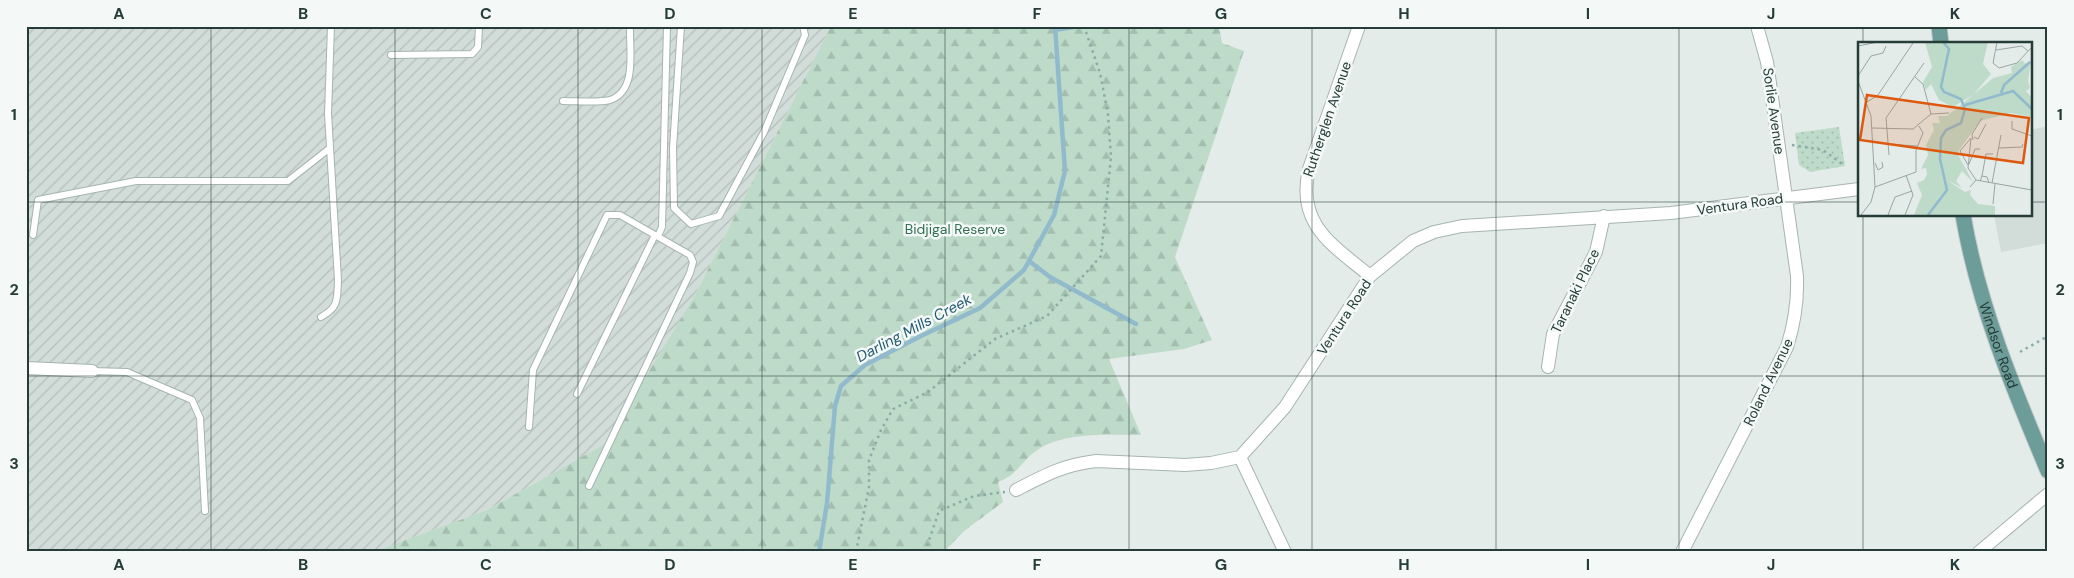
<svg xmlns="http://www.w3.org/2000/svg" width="2074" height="578" font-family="'DM Sans',sans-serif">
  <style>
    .built { fill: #d2dcd9 }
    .industrial { fill: url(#industrial-furrows) }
    .forest { fill: url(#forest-firs) }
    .park { fill: url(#park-dots) }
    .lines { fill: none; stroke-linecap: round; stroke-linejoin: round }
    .stream { stroke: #91bacc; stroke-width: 4.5 }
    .lane-casing { stroke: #a7b4b1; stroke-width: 8 }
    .street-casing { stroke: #a7b4b1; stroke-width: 14 }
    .primary-casing { stroke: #c2c8c8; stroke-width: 17 }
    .path { stroke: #87ada6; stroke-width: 2.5; stroke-dasharray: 2.5 4; stroke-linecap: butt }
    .lane { stroke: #fff; stroke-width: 6 }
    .street { stroke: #fff; stroke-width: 12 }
    .primary { stroke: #6c9d98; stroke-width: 15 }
    .grid { fill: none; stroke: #253c39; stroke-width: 1; stroke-opacity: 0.55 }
    .labels { text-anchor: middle; stroke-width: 5; stroke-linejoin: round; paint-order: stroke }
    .street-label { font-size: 14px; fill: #253c39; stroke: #f4f9f7 }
    .park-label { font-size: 14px; fill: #326f53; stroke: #f4f9f7 }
    .water-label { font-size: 15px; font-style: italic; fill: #245a73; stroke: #f4f9f7 }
    .inset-river { fill: none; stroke: #91bacc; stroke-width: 2.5 }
    .inset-road { fill: none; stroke: #98a6a3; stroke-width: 1 }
    .view { fill: #de580e; fill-opacity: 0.15; stroke: #de580e; stroke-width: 2.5 }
    .inset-edge { fill: none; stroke: #253c39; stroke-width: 2.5 }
    .neatline { fill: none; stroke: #253c39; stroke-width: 2 }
    .grid-label { font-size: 16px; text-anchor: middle; font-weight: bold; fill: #253c39 }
  </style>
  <defs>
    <pattern id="industrial-furrows" width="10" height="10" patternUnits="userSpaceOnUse" patternTransform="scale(1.25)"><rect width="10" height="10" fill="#d2dcd9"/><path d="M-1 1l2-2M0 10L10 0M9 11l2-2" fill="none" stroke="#b4bebb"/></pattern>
    <pattern id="forest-firs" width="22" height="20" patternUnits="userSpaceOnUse" patternTransform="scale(1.25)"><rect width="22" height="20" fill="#bedbca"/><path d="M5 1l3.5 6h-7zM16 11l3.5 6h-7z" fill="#a3bdae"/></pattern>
    <pattern id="park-dots" width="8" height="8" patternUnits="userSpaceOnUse" patternTransform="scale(1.25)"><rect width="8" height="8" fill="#bedbca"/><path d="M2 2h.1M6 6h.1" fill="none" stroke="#a3bdae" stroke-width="1.8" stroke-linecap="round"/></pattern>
  </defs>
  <rect width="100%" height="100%" fill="#e4ece9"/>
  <!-- built -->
  <path class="built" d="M2048 126V243L2001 252 1994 215H2030V130Z"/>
  <!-- industrial -->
  <path class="industrial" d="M26 26H831L695 295 605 444 487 510 373 552H26Z"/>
  <!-- forest -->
  <path class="forest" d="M831 26H1219L1222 43 1244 51 1175 257 1212 340 1184 349 1109 359 1141 435C1109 435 1063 431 1036 451 1020 462 1018 475 998 482L1003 502 964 531 944 552H373L487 510 605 444 695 295Z"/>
  <!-- park -->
  <path class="park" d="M1839 127 1845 166 1810 172 1799 165 1795 133Z"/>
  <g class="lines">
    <!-- stream -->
    <path class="stream" d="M1055 30 1079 26
      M1029 261 1050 277 1136 324
      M819 552 827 503 835 406 841 386 865 365 921 336 980 308 1024 270 1054 215 1065 171 1055 26"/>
    <defs>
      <path id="lane" d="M681 26 673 148 674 208 691 224 719 216 764 132 805 35 803 26
        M391 55 472 54 478 47 479 26
        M563 101C576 101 598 103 610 100 638 91 629 49 630 26
        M33 235 38 200 136 181H288L330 148
        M658 236 662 227 667 26
        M321 317C339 307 337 300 338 280L328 114 331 26
        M92 371 127 372 192 400 200 418 205 511
        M577 394 655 235
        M529 427 533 370 607 215H620L690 255 693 262 690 273 589 486"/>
      <path id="street" d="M1359 26 1309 169C1296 225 1333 245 1370 276
        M1548 367 1553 334 1596 252 1604 216
        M26 368 92 371
        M1240 457 1285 552
        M1016 490C1045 475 1063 465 1096 461L1185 465 1211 463 1240 457 1285 407 1370 276 1413 241 1434 232 1462 226 1671 213 1859 189
        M1682 552 1787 347C1795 322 1798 301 1797 276L1767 62 1757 26
        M1979 552 2048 494"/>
      <g id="primary">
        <path d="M1939 26 1941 44"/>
        <path id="s1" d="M1963 215C1978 304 2013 388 2048 471"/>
      </g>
    </defs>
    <!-- lane casing -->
    <use href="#lane" class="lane-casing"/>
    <!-- street casing -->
    <use href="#street" class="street-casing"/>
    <!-- primary casing -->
    <use href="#primary" class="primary-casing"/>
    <!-- path -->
    <path class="path" d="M1792 145 1823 150 1842 164
      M2020 352 2048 336
      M856 552 869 487V460L881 430 893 409 928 392 995 339 1047 316 1101 256 1111 157 1108 114 1100 73 1084 26
      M925 552 939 511 974 496 1005 492"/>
    <!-- lane -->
    <use href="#lane" class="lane"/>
    <!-- street -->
    <use href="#street" class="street"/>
    <!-- primary -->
    <use href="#primary" class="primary"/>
  </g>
  <!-- grid -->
  <path class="grid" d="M211 26V552M395 26V552M578 26V552M762 26V552M945 26V552M1129 26V552M1312 26V552M1496 26V552M1679 26V552M1863 26V44M26 202H1859M2030 202H2048M1863 215V552M26 376H2048"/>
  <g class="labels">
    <!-- street labels -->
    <g class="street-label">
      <text transform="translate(1774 111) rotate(82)" y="5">Sorlie Avenue</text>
      <text transform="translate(1327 119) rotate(-71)" y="5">Rutherglen Avenue</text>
      <text transform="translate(1740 204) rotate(-8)" y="5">Ventura Road</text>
      <text transform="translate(1575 291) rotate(-64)" y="5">Taranaki Place</text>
      <text transform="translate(1344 317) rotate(-57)" y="5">Ventura Road</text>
      <text dy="5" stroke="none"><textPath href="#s1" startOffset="135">Windsor Road</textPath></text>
      <text transform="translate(1768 382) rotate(-64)" y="5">Roland Avenue</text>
    </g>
    <!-- park labels -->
    <g class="park-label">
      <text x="955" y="234">Bidjigal Reserve</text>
    </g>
    <!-- water labels -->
    <g class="water-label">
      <text transform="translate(914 328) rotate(-28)" y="5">Darling Mills Creek</text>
    </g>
  </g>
  <!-- overview -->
  <g transform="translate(1858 42)">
    <rect width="174" height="174" fill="#e4ece9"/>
    <path d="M67 0H130L125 22 133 32 116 52 135 36 154 31 153 25 164 18 168 22 173 18 170 39 172 46 168 49 174 56V75L153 71 122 79 99 111 115 140 104 129 98 139 104 146 89 138 107 150 113 148 112 153 120 162 137 164V173H141H56L64 153 59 141 66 138 69 132 68 126 63 127 70 113 68 103 76 88 74 81H82L80 74H89L115 53 95 65 81 58 73 42 68 48 65 40 74 25Z" fill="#bedbca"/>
    <path class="inset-river" d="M143 51 146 43 172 20M107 63 155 49 174 67M70 173 89 148 82 117 83 96 88 88 103 81 107 67 103 57 86 50 83 45 91 7 85 0"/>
    <path class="inset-road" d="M139 0 135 21 141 26 159 21 174 5M0 4 20 0M138 8 164 4 170 9M0 34 13 14 25 11 28 4M57 35 65 42 73 72M0 39 13 74 17 145 13 160 3 173M9 60 20 53 55 1M154 79V87L174 94M14 86 55 87 73 72 91 71M116 95 120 97 128 82M115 98 114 92 124 76M28 102 59 104M141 106 164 105 165 102M31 113 28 76 66 21M17 121 20 128 25 125 24 120M111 122 117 107H122M110 123 102 109 113 96 110 126 118 138M124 134 128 112H135M122 139 124 134 129 135 131 141M134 141 143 93M17 145 58 130V108L65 91 61 84M112 145 118 138 174 148M135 162 137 142M30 173 37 155 54 149M47 173 55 153 48 133"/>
    <path class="view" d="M9 53 171 76 165 121 2 98Z"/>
    <rect width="174" height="174" class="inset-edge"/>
  </g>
  <!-- border -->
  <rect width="2074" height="578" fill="none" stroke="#f4f9f7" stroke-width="55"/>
  <rect x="28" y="28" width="2018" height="522" class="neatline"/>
  <g class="grid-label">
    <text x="119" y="19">A</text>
    <text x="303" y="19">B</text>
    <text x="486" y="19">C</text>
    <text x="670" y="19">D</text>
    <text x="853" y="19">E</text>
    <text x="1037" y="19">F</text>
    <text x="1221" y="19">G</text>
    <text x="1404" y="19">H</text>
    <text x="1588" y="19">I</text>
    <text x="1771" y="19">J</text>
    <text x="1955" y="19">K</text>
    <text x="14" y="120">1</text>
    <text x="2060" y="120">1</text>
    <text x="14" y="295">2</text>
    <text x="2060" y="295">2</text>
    <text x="14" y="469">3</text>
    <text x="2060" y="469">3</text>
    <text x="119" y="570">A</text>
    <text x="303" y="570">B</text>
    <text x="486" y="570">C</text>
    <text x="670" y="570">D</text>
    <text x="853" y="570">E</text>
    <text x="1037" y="570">F</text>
    <text x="1221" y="570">G</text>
    <text x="1404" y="570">H</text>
    <text x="1588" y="570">I</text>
    <text x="1771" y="570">J</text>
    <text x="1955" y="570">K</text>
  </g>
</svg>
